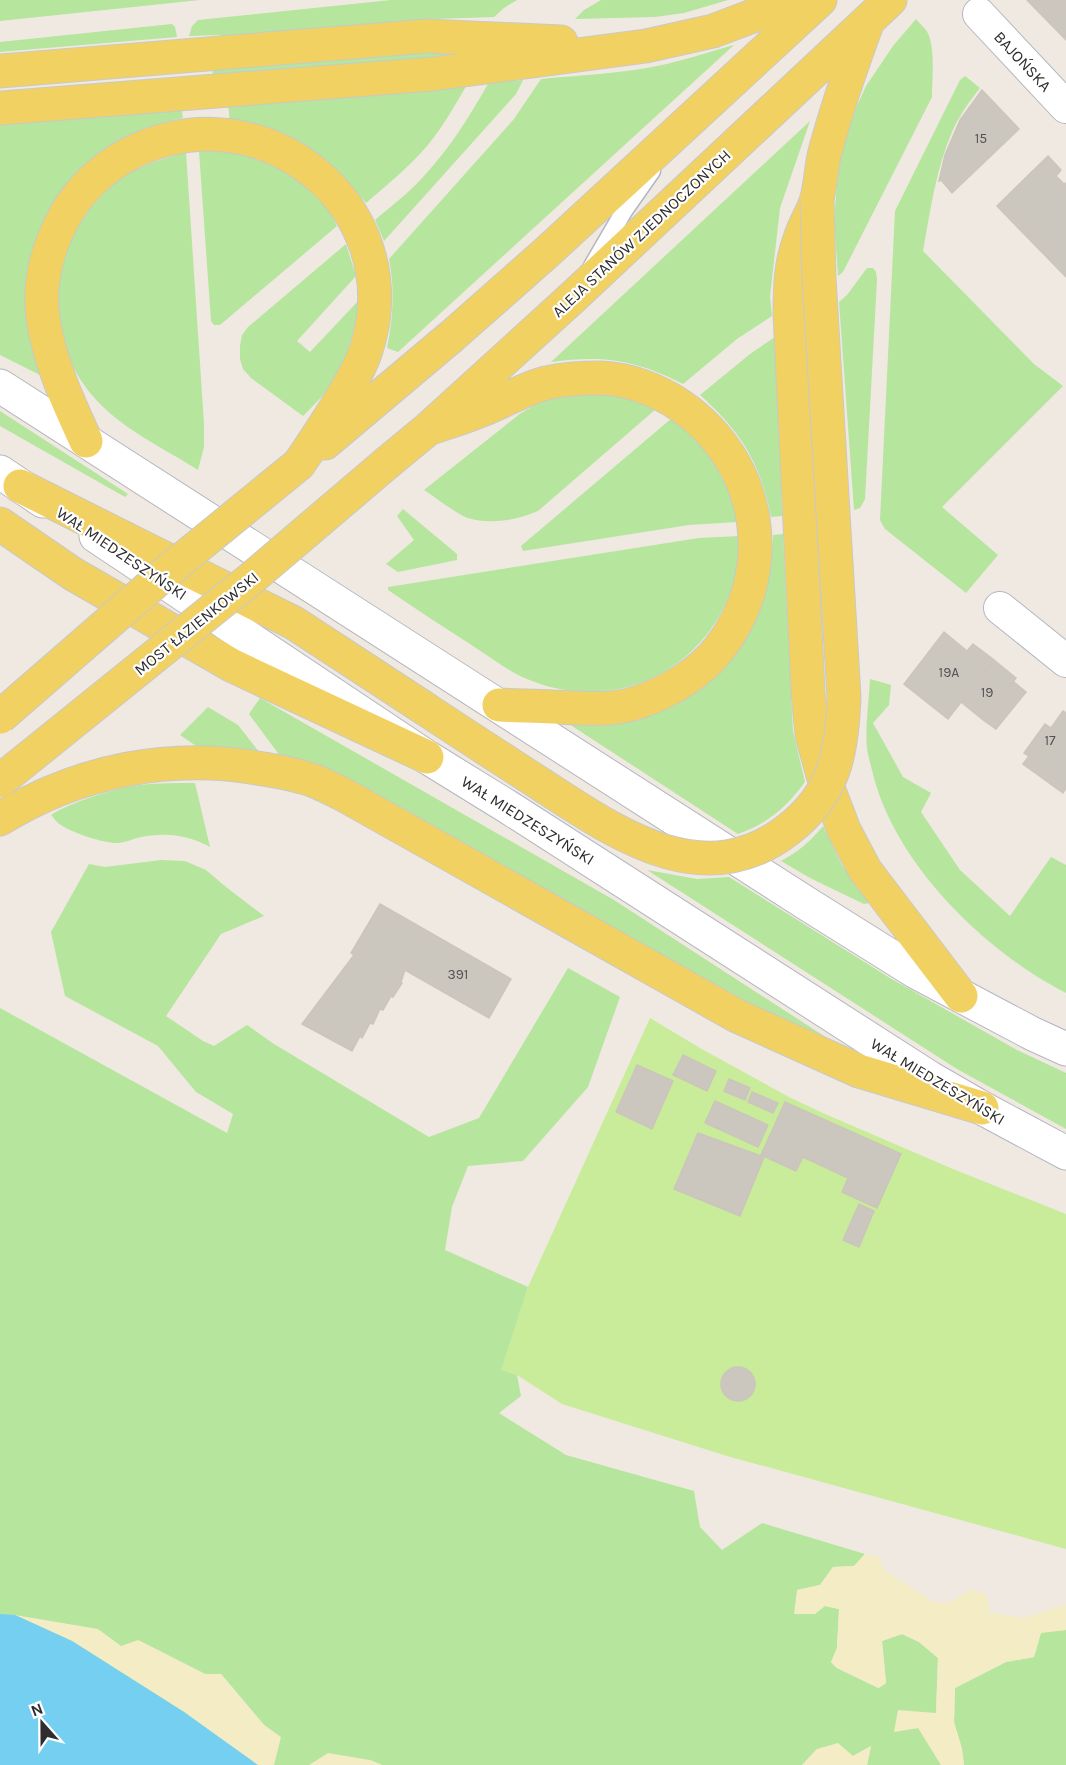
<svg xmlns="http://www.w3.org/2000/svg" width="1066" height="1765" font-family="Karla,sans-serif">
  <style>
    .green { fill: #b6e59e; fill-rule: evenodd }
    .sand { fill: #f3ecc5 }
    .pitch { fill: #c9ec9a }
    .water { fill: #75cff0 }
    .building { fill: #cbc7bf; stroke: #cbc5ba; stroke-width: 1.5 }
    .lines { fill: none; stroke-linecap: round; stroke-linejoin: round }
    .service-casing { stroke: #b4b7c1; stroke-width: 19 }
    .minor-casing { stroke: #b4b7c1; stroke-width: 34 }
    .secondary-casing { stroke: #b4b7c1; stroke-width: 35 }
    .primary-casing { stroke: #c9c9c9; stroke-width: 35 }
    .service { stroke: #fff; stroke-width: 16 }
    .minor { stroke: #fff; stroke-width: 32 }
    .secondary { stroke: #fff; stroke-width: 33 }
    .primary { stroke: #f2d163; stroke-width: 33 }
    .primary-bridge-casing { stroke: #c9c9c9; stroke-width: 35; stroke-linecap: butt }
    .primary-bridge { stroke: #f2d163; stroke-width: 33 }
    .labels { text-anchor: middle; stroke-width: 4.5; stroke-linejoin: round; paint-order: stroke }
    .number-label { font-size: 14px; fill: #555452 }
    .street-label { font-size: 16px; fill: #2e2e2e; stroke: #fff }
  </style>
  <rect width="100%" height="100%" fill="#efe9e1"/>
  <!-- green -->
  <path class="green" d="M0 0H200L0 21Z
    M391 0H517L504 8 494 17 434 19 437 41 448 43 450 62 468 83C455 105 443 127 427 146 409 167 387 185 366 203L360 196 333 218 337 226 220 325H214L211 321 199 151 232 152 228 101 213 81 212 58 223 57 221 35 189 36 192 26 198 20Z
    M601 0H728L684 13 655 17 575 19 584 10Z
    M916 19C919 23 923 26 926 30 936 44 932 79 932 97L843 272 838 276 834 219 838 172 847 128 866 86 893 46Z
    M172 24 175 27 177 37 0 52V42Z
    M734 45 398 352 387 348C393 319 395 289 389 259L514 119 541 79C580 75 619 74 657 66 683 61 708 52 734 45Z
    M965 76 980 88C969 102 959 116 952 132 936 169 930 212 923 251L1034 364 1063 386 942 507 998 555 966 593 885 529 880 520 895 211 960 80Z
    M523 80 516 94 384 241 375 220C391 206 409 193 423 177 450 148 470 116 489 82Z
    M181 104 183 118C159 123 134 131 112 145 97 156 83 171 69 184L42 376 0 355V118Z
    M810 121 780 208 770 297 772 316 737 339 683 384C635 360 604 355 551 362Z
    M186 152 204 424V447L198 470C162 447 119 428 91 394 36 328 53 231 119 180 139 165 163 159 186 152Z
    M346 244 356 276 297 341 310 352 360 299C354 333 347 364 326 392 319 400 311 408 303 416L251 378 243 369 240 359V346L242 335 248 327Z
    M867 268H873L876 272 877 280 865 499 860 508 854 510 839 302 847 295Z
    M778 335 782 516 771 517C760 462 741 432 700 395L750 354Z
    M614 393 636 400 656 409 538 511C518 520 490 525 468 518 458 515 435 497 424 490L521 413 542 401 570 395Z
    M0 411 128 494 125 497 0 426Z
    M672 418 690 432 709 453 733 500 737 522 689 525 523 551 521 546Z
    M403 509 457 554V560L398 572 386 564 414 540 397 516Z
    M783 534 793 731 805 782C787 807 767 824 738 834L569 724 594 725 753 625 766 592 771 567 773 535Z
    M739 536C739 552 738 569 733 585 704 673 612 715 527 679 509 672 492 658 476 648 447 629 417 610 388 590V587L699 538Z
    M870 679 891 685 889 705 873 723 903 777 931 793 921 812 960 870 1010 916 1051 857 1066 865V993C984 951 893 862 872 770 870 763 868 755 867 748 865 726 869 701 870 679Z
    M260 698 614 900 824 1036H818L730 996 283 760 249 714Z
    M208 707 238 725 263 757 205 752 180 735Z
    M195 783 210 847C187 834 163 832 137 838 131 840 125 842 119 843 106 844 72 833 61 825 57 823 54 818 51 815 69 803 117 787 139 785 158 783 177 783 195 783Z
    M823 826 842 865 869 903 864 904 810 878 781 861C798 852 811 841 823 826Z
    M161 860 185 861 206 870 226 887 264 916 221 934 166 1016 203 1041 214 1046 247 1025 274 1044 429 1137 479 1118 568 968 620 997 588 1087 523 1161 468 1166 452 1207 445 1250 528 1287 502 1370 517 1375 521 1396 499 1413 566 1455 694 1491 700 1527 722 1550 762 1523 865 1554 854 1566 833 1567 820 1585 797 1590 825 1606 839 1609 837 1648 831 1662 837 1668 878 1688 886 1683 882 1641 902 1634 919 1642 938 1658 936 1713 894 1731 919 1728 941 1765H867L871 1746 853 1756 817 1749 802 1765H382L370 1760 368 1765H258L0 1629V1008L227 1133 233 1114 196 1092 158 1046 65 996 51 932 89 864 105 867ZM138 1640 205 1674H221L264 1725 280 1737Z
    M647 870 697 879 729 877 890 978 1017 1050 1066 1073V1129L957 1069Z
    M1066 1630V1765H964L962 1749 954 1722 955 1688 1006 1662 1034 1657 1041 1632Z"/>
  <!-- sand -->
  <path class="sand" d="M865 1554 879 1556 884 1570 934 1602 948 1603 971 1589 987 1595 990 1613 1024 1618 1066 1604V1630L1041 1633 1034 1657 1006 1662 955 1688 954 1722 962 1749 964 1765H941L918 1728 894 1732 898 1710 936 1713 938 1658 919 1642 902 1634 882 1641 886 1683 879 1688 837 1668 831 1662 837 1648 839 1609 825 1606 815 1614H794L797 1590 820 1585 833 1567 854 1566Z
    M15 1615 98 1629 121 1646 138 1640 205 1674H221L264 1725 281 1737 274 1765H258L252 1762 184 1712 72 1641Z
    M838 1743 853 1756 871 1746 867 1765H802L817 1749Z
    M328 1753 370 1760 382 1765H309Z"/>
  <!-- pitch -->
  <path class="pitch" d="M650 1018 700 1048 789 1097 825 1114 953 1169 1066 1214V1549L727 1456 562 1404 517 1375 501 1370 528 1287Z"/>
  <!-- water -->
  <path class="water" d="M0 1614 15 1615 72 1641 184 1712 258 1765H0Z"/>
  <!-- building -->
  <path class="building" d="M1027 0H1066V40Z
    M982 90 1019 129 952 193 941 180 939 181 945 155 960 120Z
    M1048 156 1061 170 1056 176 1064 184 1066 183V277L997 206Z
    M944 632 967 651 973 644 994 660 948 719 904 684Z
    M994 660 1016 678 982 719 961 702Z
    M1014 682 1026 692 996 729 982 719Z
    M1063 711 1066 713V788L1063 793 1023 764 1029 756 1024 753 1045 724 1051 728Z
    M380 904 511 979 489 1018 405 970 401 982 402 983 393 997 391 996 383 1010 380 1009 373 1024 370 1023 362 1038 360 1036 352 1051 302 1024 354 955 351 953Z
    M683 1055 716 1071 707 1091 673 1075Z
    M637 1065 673 1081 652 1129 616 1112Z
    M729 1079 750 1088 745 1100 724 1091Z
    M752 1092 778 1103 773 1113 748 1102Z
    M715 1101 768 1125 758 1147 705 1123Z
    M785 1102 901 1154 877 1208 842 1192 848 1178 803 1157 796 1171 761 1155Z
    M698 1133 764 1157 740 1216 674 1189Z
    M859 1204 874 1211 859 1247 843 1240Z
    M721 1384a17 17 0 1 1 34 0a17 17 0 1 1-34 0Z"/>
  <g class="lines">
    <defs>
      <path id="service" d="M592 266 624 211 652 171"/>
      <path id="minor" d="M979 14 1066 107
        M1000 608 1066 661"/>
      <path id="secondary" d="M0 386 809 905 916 972 1033 1034 1066 1049
        M0 472 43 501
        M96 536 427 757 508 807 930 1078 982 1108 1066 1153"/>
      <path id="primary" d="M868 21C852 64 837 107 825 152 821 167 821 183 817 198 814 211 805 223 801 236 791 261 790 286 790 313L808 692 812 735 823 775 844 830 865 870 961 996
        M0 71 427 36 561 42
        M0 108 433 74 646 46 713 31 766 11 786 0
        M428 429C445 423 462 418 479 411 501 403 523 389 546 383 564 379 583 378 601 378 629 379 658 390 681 406 762 462 780 572 718 650 699 674 668 692 639 702 609 712 584 708 553 707 535 706 517 706 499 705
        M86 441C68 402 49 361 43 318 38 282 48 245 66 214 81 188 105 166 131 153 262 87 410 206 367 347 362 365 352 380 343 396 329 419 314 442 299 464
        M325 443 452 336 546 253 820 0
        M388 462 428 429 573 297 890 0
        M20 486 294 623 424 708
        M0 524 73 574 233 666 427 757
        M0 819C79 770 172 752 263 769 281 772 300 775 317 782 327 786 336 791 346 796L737 1016 859 1071 982 1108"/>
    </defs>
    <!-- service casing -->
    <use href="#service" class="service-casing"/>
    <!-- minor casing -->
    <use href="#minor" class="minor-casing"/>
    <!-- secondary casing -->
    <use href="#secondary" class="secondary-casing"/>
    <!-- primary casing -->
    <use href="#primary" class="primary-casing"/>
    <!-- service -->
    <use href="#service" class="service"/>
    <!-- minor -->
    <use href="#minor" class="minor"/>
    <!-- secondary -->
    <use href="#secondary" class="secondary"/>
    <!-- primary -->
    <use href="#primary" class="primary"/>
    <defs>
      <path id="primary-bridge" d="M424 708C463 734 502 759 542 785 616 833 704 896 789 829 835 793 842 753 844 697L819 278 817 199
        M0 717 169 570 299 464
        M0 781 253 577 388 462"/>
    </defs>
    <!-- primary-bridge casing -->
    <use href="#primary-bridge" class="primary-bridge-casing"/>
    <!-- primary-bridge -->
    <use href="#primary-bridge" class="primary-bridge"/>
  </g>
  <g class="labels">
    <!-- number labels -->
    <g class="number-label">
      <text x="981" y="143">15</text>
      <text x="949" y="677">19A</text>
      <text x="987" y="697">19</text>
      <text x="1050" y="745">17</text>
      <text x="458" y="979">391</text>
    </g>
    <!-- street labels -->
    <g class="street-label">
      <text transform="translate(1023 61) rotate(47)" y="6">BAJOŃSKA</text>
      <text transform="translate(641 233) rotate(-43)" y="6">ALEJA STANÓW ZJEDNOCZONYCH</text>
      <text transform="translate(122 553) rotate(34)" y="6">WAŁ MIEDZESZYŃSKI</text>
      <text transform="translate(196 623) rotate(-39)" y="6">MOST ŁAZIENKOWSKI</text>
      <text transform="translate(528 820) rotate(32)" y="6">WAŁ MIEDZESZYŃSKI</text>
      <text transform="translate(938 1081) rotate(31)" y="6">WAŁ MIEDZESZYŃSKI</text>
    </g>
  </g>
  <!-- north arrow -->
  <g transform="translate(42 1723) rotate(339)" stroke="#ffffff" stroke-width="4.5" paint-order="stroke">
  <path d="M0-4.5L10 22L0 15L-10 22Z" fill="#2e2e2e"/>
  <text y="-9" font-size="16" font-weight="bold" text-anchor="middle" fill="#2e2e2e">N</text>
  </g>
</svg>
